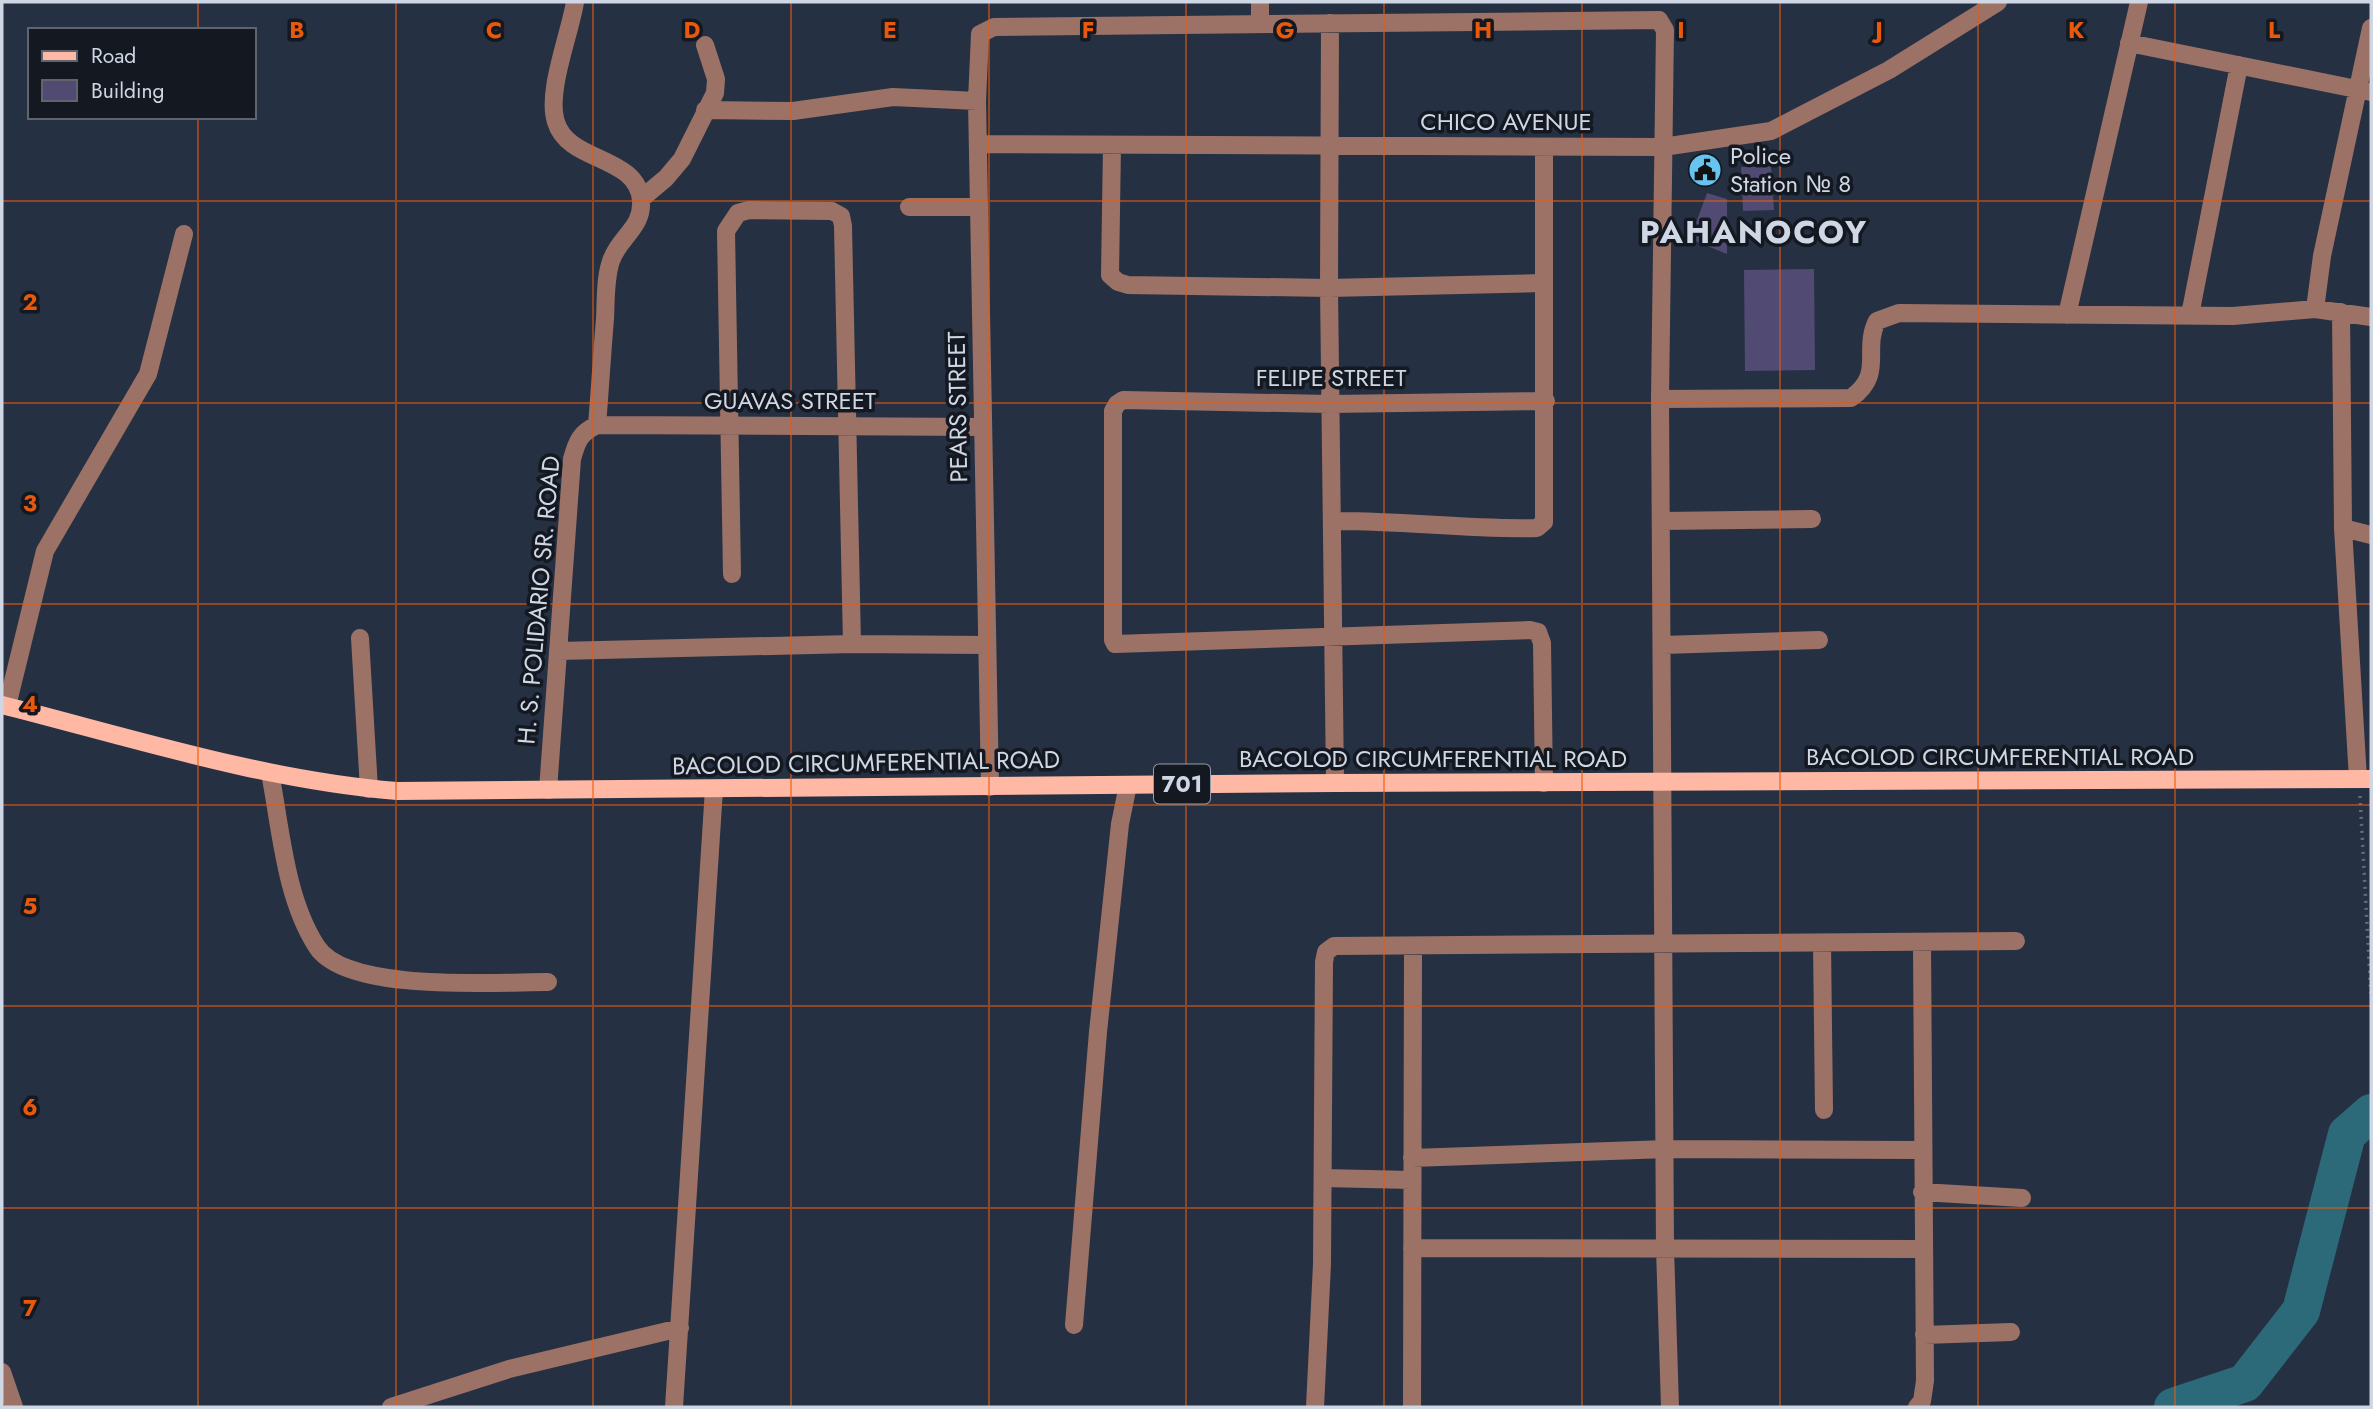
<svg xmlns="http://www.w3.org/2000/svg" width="2373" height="1409" font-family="Jost,sans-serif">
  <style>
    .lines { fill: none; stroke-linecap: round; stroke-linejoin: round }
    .river { stroke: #2c6a79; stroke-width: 38 }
    .building { fill: #514a73 }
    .path { stroke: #626c7c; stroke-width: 3.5; stroke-dasharray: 2 5; stroke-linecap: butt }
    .minor { stroke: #9d7266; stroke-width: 18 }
    .major { stroke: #feb8a3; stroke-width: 18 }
    .grid { fill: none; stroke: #e8590c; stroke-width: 2; stroke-opacity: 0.55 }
    .labels { text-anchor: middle; stroke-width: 7; stroke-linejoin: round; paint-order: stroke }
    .shield { fill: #131821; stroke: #979eaa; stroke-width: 2 }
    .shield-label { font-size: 23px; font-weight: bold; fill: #d0d7e4 }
    .street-label { font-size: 24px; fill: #d0d7e4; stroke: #131821 }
    .poi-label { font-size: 24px; fill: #d0d7e4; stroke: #131821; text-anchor: start }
    .district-label { font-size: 32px; font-weight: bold; letter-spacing: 2px; fill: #d0d7e4; stroke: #131821 }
    .grid-label { font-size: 23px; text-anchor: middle; font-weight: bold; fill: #e8590c; stroke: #131821; stroke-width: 7; stroke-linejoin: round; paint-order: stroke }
  </style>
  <rect width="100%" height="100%" fill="#253143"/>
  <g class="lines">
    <!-- river -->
    <path class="river" d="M2173 1407 2245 1383 2301 1311 2347 1134 2371 1113"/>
  </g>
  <!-- building -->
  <path class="building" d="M1771 166 1774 210 1743 211 1741 167Z
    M1707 193 1727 199V254L1690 239Z
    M1814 269 1815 370 1745 371 1744 270Z"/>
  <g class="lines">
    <!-- path -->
    <path class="path" d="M2360 796 2371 997"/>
    <!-- minor -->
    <path class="minor" d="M575 2C570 34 546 92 556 122 568 163 638 155 641 201 643 228 619 237 611 261 605 278 606 300 605 319 602 354 600 389 597 425
      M1330 23 1329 288 1335 783
      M1260 24V2
      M2129 43 2371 92
      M705 110 793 111 893 97 977 101
      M978 144 1663 147 1771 131 1889 70 1998 2
      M1112 145 1110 275 1118 282 1128 285 1329 288 1544 283
      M641 199 666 178 682 159 715 93 716 79 705 45
      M909 207H979
      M2315 309 2322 256 2371 28
      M2341 312 2343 528 2358 779
      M2067 315 2139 2
      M2190 315 2239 65
      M1660 399 1851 398C1885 374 1862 350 1877 321L1899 313 2233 316 2315 309 2371 317
      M1332 521C1401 520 1466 530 1537 528L1544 522V148
      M1662 521 1812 519
      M2343 528 2371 535
      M732 574 726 231 738 213 749 210 832 211 841 216 843 226 852 644
      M360 638 369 789
      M1663 645 1819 640
      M559 651 852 644 987 645
      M7 706 45 551 148 374 184 234
      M270 773C281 829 285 898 317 947 347 993 497 982 548 982
      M1544 783 1542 643 1538 632 1530 630 1115 644 1113 640V411L1117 404 1123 400 1330 404 1546 401
      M990 787 977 101 980 34 994 27 1659 20 1665 30 1660 399 1665 1248 1670 1407
      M548 790 572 459C577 441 580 433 597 425L983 427
      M1822 943 1824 1110
      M1412 1158 1667 1149 1922 1150
      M1323 1178 1412 1180
      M1922 1192 2022 1198
      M1412 1248 1923 1249
      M1074 1325 1098 1032 1120 824 1128 785
      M1924 1335 2011 1332
      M2 1372 14 1407
      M391 1407 509 1369 680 1328
      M674 1407 714 789
      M1315 1407 1322 1264 1324 962 1326 952 1334 946 2016 941
      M1412 1407 1413 947
      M1917 1407 1922 1401 1925 1381 1922 943"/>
    <!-- major -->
    <path class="major" d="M2 705C132 738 263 780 397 791L1335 783 2371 779"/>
  </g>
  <!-- grid -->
  <path class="grid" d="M198 2V30M396 2V1407M593 2V1407M791 2V1407M989 2V1407M1186 2V1407M1384 2V1407M1582 2V1407M1780 2V1407M1978 2V1407M2175 2V1407M198 117V1407M2 201H2371M2 403H2371M2 604H2371M2 805H2371M2 1006H2371M2 1208H2371"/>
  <!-- icons -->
  <defs>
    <symbol id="civic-disc" viewBox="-11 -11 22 22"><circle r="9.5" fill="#67c4ef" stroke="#131821"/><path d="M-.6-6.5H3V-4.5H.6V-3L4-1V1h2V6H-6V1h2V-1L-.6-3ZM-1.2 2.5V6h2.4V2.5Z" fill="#111"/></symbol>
  </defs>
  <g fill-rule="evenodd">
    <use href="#civic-disc" x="1686" y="151" width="38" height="38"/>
  </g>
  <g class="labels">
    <!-- shield labels -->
    <rect class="shield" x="1154" y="764.5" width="56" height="39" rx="5"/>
    <g class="shield-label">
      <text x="1182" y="792">701</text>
    </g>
    <!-- street labels -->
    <g class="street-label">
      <text x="1506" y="130">CHICO AVENUE</text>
      <text x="1331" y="386">FELIPE STREET</text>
      <text x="790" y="409">GUAVAS STREET</text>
      <text transform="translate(958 407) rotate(-91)" y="8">PEARS STREET</text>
      <text transform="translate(539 600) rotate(-85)" y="8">H. S. POLIDARIO SR. ROAD</text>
      <text x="2000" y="765">BACOLOD CIRCUMFERENTIAL ROAD</text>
      <text x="1433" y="767">BACOLOD CIRCUMFERENTIAL ROAD</text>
      <text transform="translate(866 763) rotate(-1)" y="8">BACOLOD CIRCUMFERENTIAL ROAD</text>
    </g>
    <!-- poi labels -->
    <g class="poi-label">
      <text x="1730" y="164">Police<tspan x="1730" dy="28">Station № 8</tspan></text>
    </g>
    <!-- district labels -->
    <g class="district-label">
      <text x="1754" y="243">PAHANOCOY</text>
    </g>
  </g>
  <g class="grid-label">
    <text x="297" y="38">B</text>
    <text x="494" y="38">C</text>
    <text x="692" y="38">D</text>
    <text x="890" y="38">E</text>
    <text x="1088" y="38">F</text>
    <text x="1285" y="38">G</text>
    <text x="1483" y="38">H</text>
    <text x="1681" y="38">I</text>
    <text x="1879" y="38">J</text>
    <text x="2076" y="38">K</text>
    <text x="2274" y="38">L</text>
    <text x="30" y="310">2</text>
    <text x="30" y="511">3</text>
    <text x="30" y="712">4</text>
    <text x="30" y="914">5</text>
    <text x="30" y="1115">6</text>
    <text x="30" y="1316">7</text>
  </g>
  <!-- border -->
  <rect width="2373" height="1409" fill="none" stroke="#d0d7e4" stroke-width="7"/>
  <!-- legend -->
  <rect x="28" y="28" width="228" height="91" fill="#131821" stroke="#5f646f" stroke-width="2"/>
  <rect x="42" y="51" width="35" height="10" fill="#feb8a3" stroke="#5f646f" stroke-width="2"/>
  <text x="91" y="63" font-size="21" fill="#d0d7e4">Road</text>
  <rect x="42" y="80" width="35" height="21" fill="#514a73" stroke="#5f646f" stroke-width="2"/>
  <text x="91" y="98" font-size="21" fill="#d0d7e4">Building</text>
</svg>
